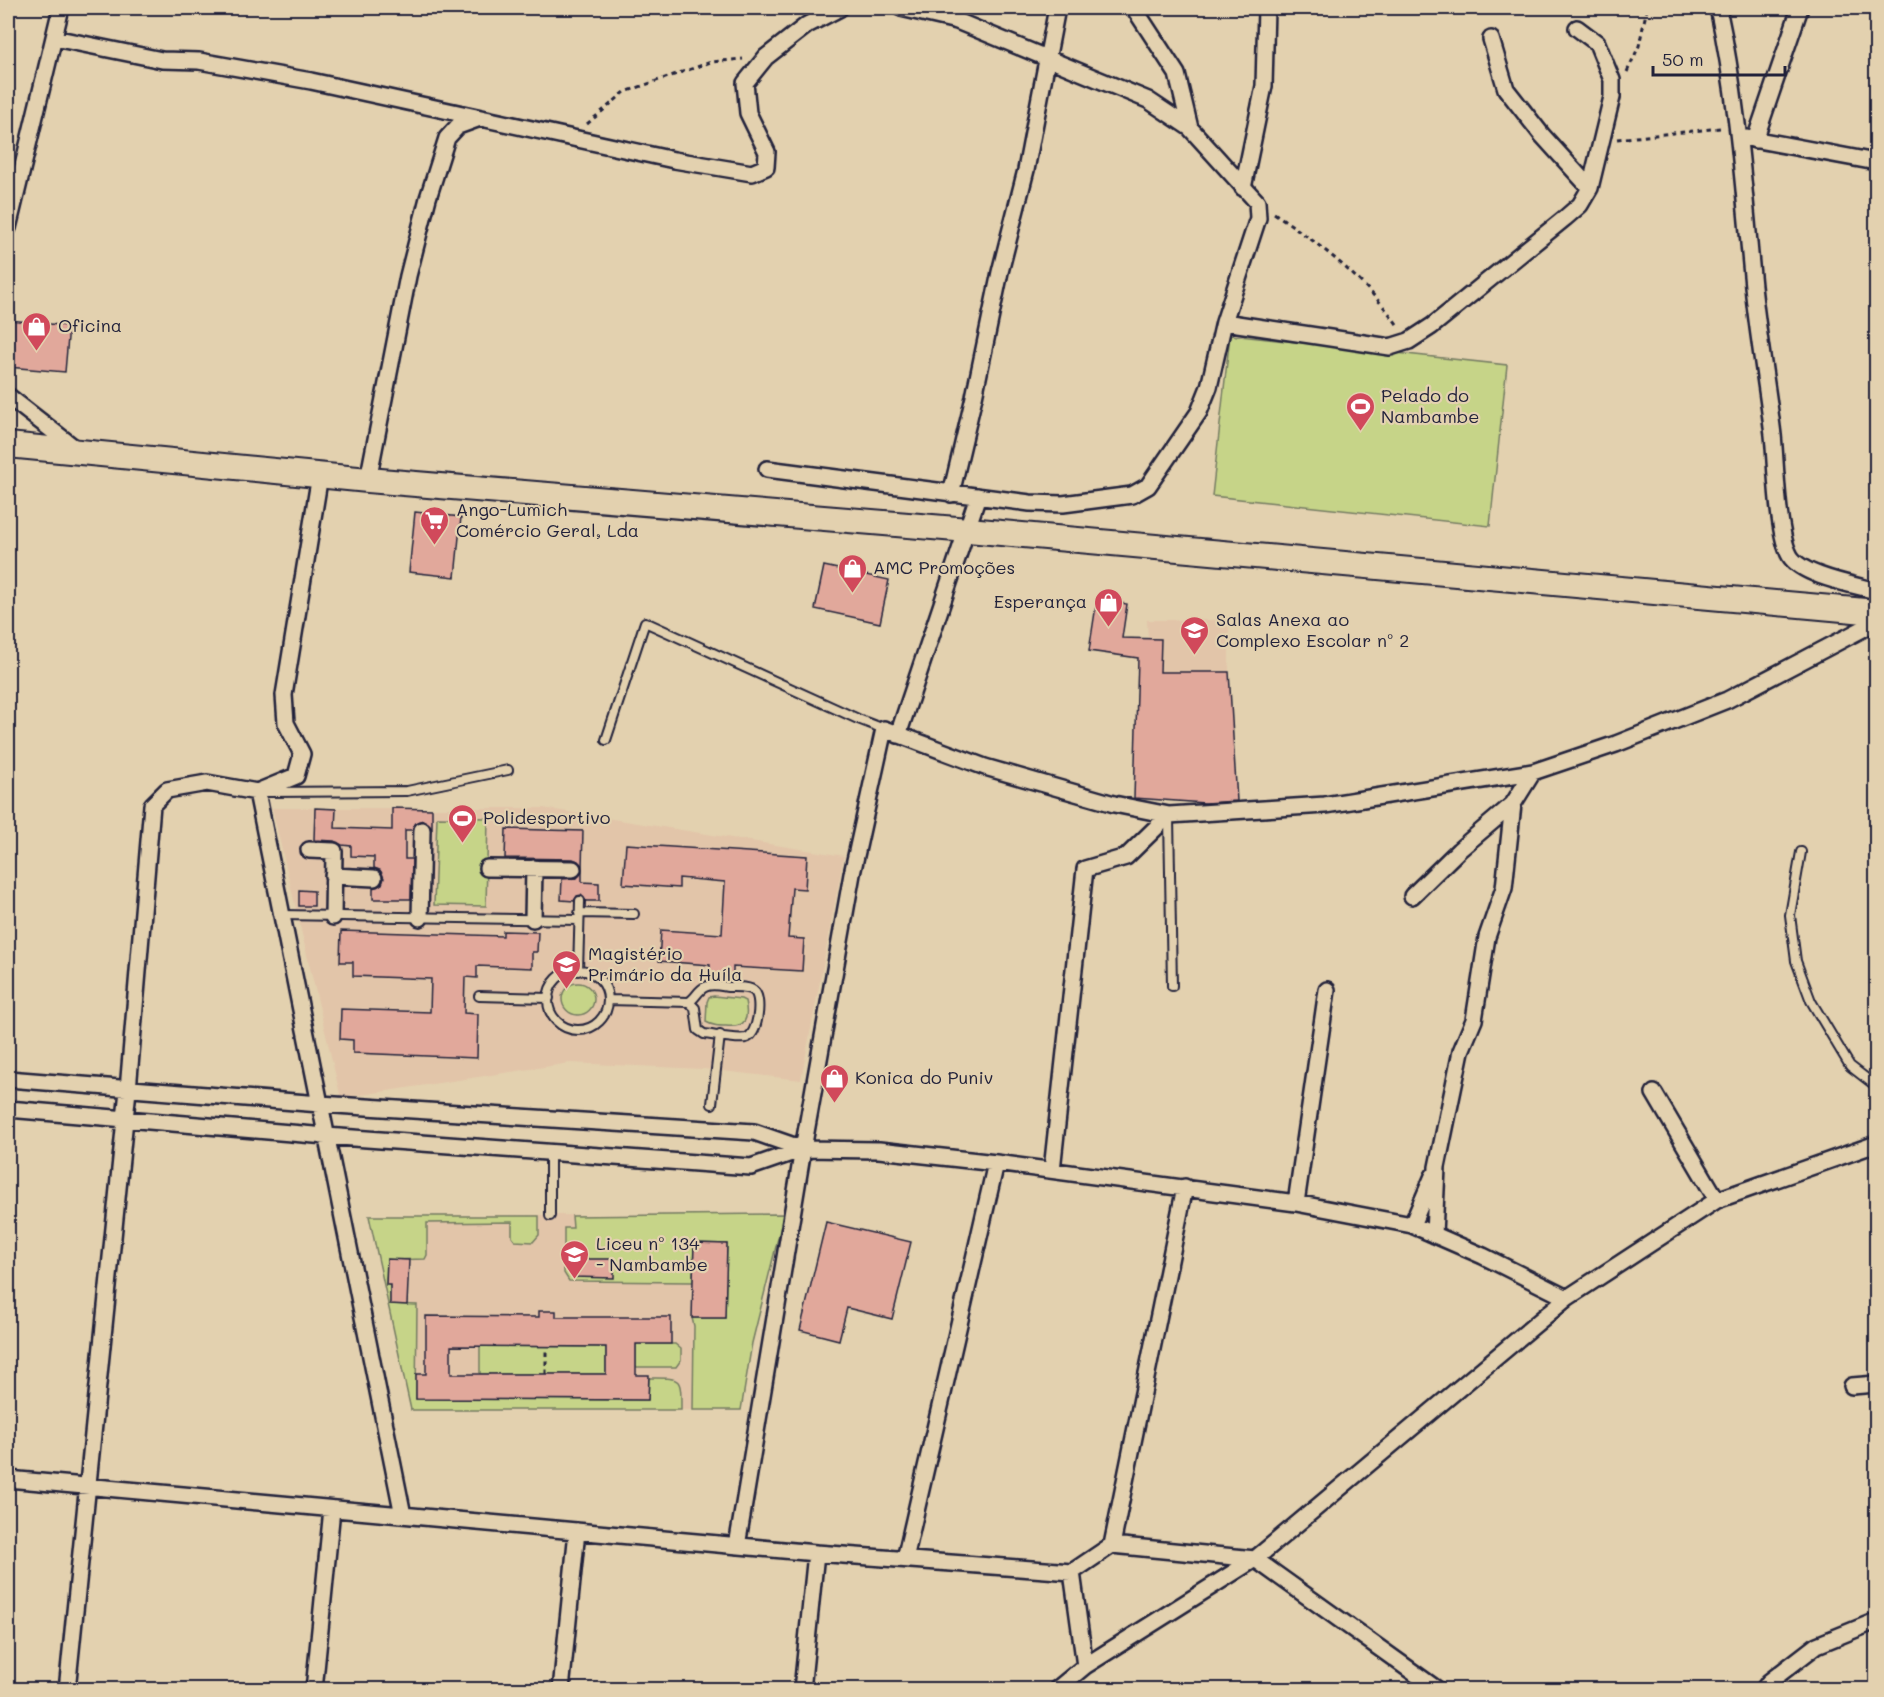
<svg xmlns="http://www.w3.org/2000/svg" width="1884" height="1697" font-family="Mali,sans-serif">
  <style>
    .built { fill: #e2c5a9 }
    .green { fill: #c6d488; stroke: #747b62; stroke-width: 1.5 }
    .building { fill: #e1a89b; stroke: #22223b; stroke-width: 1.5; fill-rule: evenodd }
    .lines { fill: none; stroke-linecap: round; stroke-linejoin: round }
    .service-casing { stroke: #22223b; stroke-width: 12 }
    .minor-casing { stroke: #22223b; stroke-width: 20 }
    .primary-casing { stroke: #22223b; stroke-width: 28 }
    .path { stroke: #22223b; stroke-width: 3; stroke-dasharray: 4.5 4.5; stroke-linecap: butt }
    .service { stroke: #e3d1af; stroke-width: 8 }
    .minor { stroke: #e3d1af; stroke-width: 15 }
    .primary { stroke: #e3d1af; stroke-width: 24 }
    .labels { text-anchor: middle; stroke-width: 4.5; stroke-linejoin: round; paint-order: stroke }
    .poi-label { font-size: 18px; fill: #22223b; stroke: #e3d1af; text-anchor: start }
  </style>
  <rect width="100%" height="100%" fill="#e3d1af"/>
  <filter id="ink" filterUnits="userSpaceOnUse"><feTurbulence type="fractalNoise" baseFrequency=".0167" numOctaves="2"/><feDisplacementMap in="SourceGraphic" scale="12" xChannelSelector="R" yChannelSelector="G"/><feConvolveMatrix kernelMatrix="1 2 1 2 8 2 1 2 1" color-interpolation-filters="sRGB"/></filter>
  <g filter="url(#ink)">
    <!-- built -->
    <path class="built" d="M1147 620H1229V672H1160L1161 639H1148Z
      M272 808H543L844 856 801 1080 704 1069 570 1063 341 1098Z
      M784 1214 752 1343 741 1410H411L369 1216Z"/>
    <!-- green -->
    <path class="green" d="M1230 335 1507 365 1490 526 1212 496Z
      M437 817 488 818 486 906 434 905Z
      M562 999a16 16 0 1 1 32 0a16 16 0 1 1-32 0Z
      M714 996 741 999 745 1001C749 1019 746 1028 726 1026 719 1026 713 1026 706 1022L707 1002 709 997Z
      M784 1214 752 1343 741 1410H693L694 1326 692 1318H725L727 1244 694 1243 693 1282 569 1281 564 1273V1228H573L572 1216Z
      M369 1216H539V1235L533 1242 515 1241 512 1237V1222L427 1223V1255L425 1259 387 1260 386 1284 390 1285V1304L417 1305 416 1399 648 1400 649 1378C682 1378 681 1376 681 1410H411Z
      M636 1344H675L681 1349V1360L676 1367H636Z
      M480 1346 606 1347V1374H480Z"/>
    <!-- building -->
    <path class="building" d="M9 320 69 326 65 372 8 367Z
      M415 512 461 517 455 577 409 572Z
      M824 566 889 580 880 623 815 609Z
      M1097 599 1127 604 1122 638 1161 639 1160 672H1229L1237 801 1205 803 1134 798 1138 658 1089 651Z
      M315 808 336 809 335 828 392 830V808L432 809V830L430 825 423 820 417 822 412 830H405V859H412L411 899H373V888L382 884 384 878 380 870 374 868V857L351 856V846L342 845 334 841 314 840Z
      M506 829 583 831 582 867 578 861 573 859 505 858Z
      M626 844 807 856 805 889 792 888 788 938 804 939 802 971 733 967V979L709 978 710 965 659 961 661 930 722 934 725 882 679 878V888L623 884Z
      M582 871V882L599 883V901H586L581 895 577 896 574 901 561 900 562 879 577 878Z
      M299 890 314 891V906H299Z
      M341 931 503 936V931L538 932 537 952H532V968L477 966V978L465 977 464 1013 478 1014 477 1058 353 1053V1040L340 1039 341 1009 430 1012 431 979 353 976V962H340Z
      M826 1222 911 1242 892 1319 847 1308 839 1340 800 1330Z
      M694 1243 727 1244 725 1318H692Z
      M387 1259 409 1260 407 1305 390 1304V1285H386Z
      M573 1259H614V1278L573 1277Z
      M539 1311H556V1317H671V1344H636V1375H649L648 1400 416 1399V1374H426V1316L539 1317ZM451 1346 606 1347V1374H451Z"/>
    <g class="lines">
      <defs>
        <path id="service" d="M606 740 645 622 858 719 884 729
          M268 792 407 791 508 770
          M1169 817 1172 986
          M1801 852 1790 915 1796 961 1811 1001 1850 1066 1876 1086
          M579 913 634 914
          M282 915 579 920
          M548 1000a30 30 0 1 1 60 0a30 30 0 1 1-60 0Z
          M578 971 580 901
          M479 996 549 998
          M608 1000 689 1002C696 998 698 990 705 987 712 983 721 986 728 987 736 987 750 986 755 992 762 1000 758 1035 746 1038 736 1040 714 1035 704 1034L698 1030 695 1008 689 1002
          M712 1104 720 1035
          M550 1216V1153"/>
        <path id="minor" d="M1134 8 1177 74 1190 128
          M1718 8C1738 100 1744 193 1753 286 1758 336 1767 385 1773 435 1776 463 1777 534 1790 556 1802 576 1855 585 1876 591
          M54 38 162 60 199 61 311 81 674 160 752 173 766 167 767 152 748 113 745 83 766 57 807 25 840 8
          M1491 39 1506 89 1542 135 1590 188
          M1747 138 1876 162
          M1755 140 1800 8
          M1243 188 1264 86 1266 8
          M8 228 61 8
          M1224 322 1390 347 1409 341 1432 326 1565 218 1580 205 1590 188 1612 97V80L1597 43 1577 28
          M8 396 76 449
          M767 469 1030 503 1063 504 1132 495 1148 486 1199 412 1209 387 1224 322 1258 218 1257 202 1190 128 1148 100 957 21 901 8
          M368 480 408 276 428 198 447 138 458 126 480 118
          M951 494 974 397 1000 272 1026 170 1057 8
          M898 735 978 496
          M257 792 403 1515
          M309 850 334 851 333 917
          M487 868 573 869
          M333 876 374 878
          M1412 896 1459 850 1513 804 1533 772
          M420 918 422 830
          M533 919 534 868
          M8 1079 320 1104 754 1132 803 1149 879 1150 996 1163 1296 1203 1412 1225 1483 1256 1567 1298
          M1654 1093 1717 1200
          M8 1109 326 1136 751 1167 803 1149
          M1052 1170 1085 869 1126 857 1169 815
          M1296 1203 1327 990
          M1412 1225 1433 1176
          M1434 1235 1437 1167 1461 1051 1474 1020 1487 937 1504 888 1513 804
          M1852 1386 1876 1384
          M8 1479 816 1553 1072 1572
          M1112 1545 1185 1187
          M737 1546 803 1149 852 874 884 729 985 767 1114 804 1169 815 1325 805 1533 772 1616 744 1727 700 1876 622
          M905 1559 996 1163
          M1085 1666 1072 1572 1112 1545 1255 1559 1438 1690
          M67 1690 128 1090 152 805 167 790 207 783 257 792 296 776 302 754 286 723 284 695 320 475
          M314 1690 332 1509
          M561 1690 577 1531
          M802 1690 816 1553
          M1056 1690 1085 1666 1255 1559 1567 1298 1717 1200 1876 1144
          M1763 1690 1769 1682 1817 1645 1876 1621"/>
        <path id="primary" d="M8 445 368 480 968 530 1876 612"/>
      </defs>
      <!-- service casing -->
      <use href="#service" class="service-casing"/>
      <!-- minor casing -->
      <use href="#minor" class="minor-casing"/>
      <!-- primary casing -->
      <use href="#primary" class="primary-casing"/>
      <!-- path -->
      <path class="path" d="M1627 72 1639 46 1647 8
        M587 124 625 92 711 62 743 59
        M1617 139 1721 128
        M1274 213C1320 244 1367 281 1399 327
        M546 1374V1347"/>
      <!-- service -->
      <use href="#service" class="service"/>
      <!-- minor -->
      <use href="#minor" class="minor"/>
      <!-- primary -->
      <use href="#primary" class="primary"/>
    </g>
  </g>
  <!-- icons -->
  <defs>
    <symbol id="shop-pin" viewBox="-11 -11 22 30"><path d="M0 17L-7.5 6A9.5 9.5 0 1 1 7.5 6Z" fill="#d1495b" stroke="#e3d1af"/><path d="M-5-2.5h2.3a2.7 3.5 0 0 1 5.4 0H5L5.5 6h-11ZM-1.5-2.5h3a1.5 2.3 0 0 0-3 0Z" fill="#fff"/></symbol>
    <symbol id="stadium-pin" viewBox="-11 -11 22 30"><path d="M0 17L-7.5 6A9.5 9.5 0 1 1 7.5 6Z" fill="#d1495b" stroke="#e3d1af"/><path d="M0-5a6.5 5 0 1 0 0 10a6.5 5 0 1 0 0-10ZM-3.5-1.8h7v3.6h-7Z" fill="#fff"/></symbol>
    <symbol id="supermarket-pin" viewBox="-11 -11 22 30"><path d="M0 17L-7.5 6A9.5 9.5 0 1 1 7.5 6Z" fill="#d1495b" stroke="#e3d1af"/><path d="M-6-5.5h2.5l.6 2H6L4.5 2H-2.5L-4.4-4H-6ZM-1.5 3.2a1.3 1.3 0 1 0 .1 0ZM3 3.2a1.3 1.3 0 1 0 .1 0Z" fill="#fff"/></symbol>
    <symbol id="school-pin" viewBox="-11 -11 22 30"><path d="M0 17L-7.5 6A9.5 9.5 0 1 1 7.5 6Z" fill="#d1495b" stroke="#e3d1af"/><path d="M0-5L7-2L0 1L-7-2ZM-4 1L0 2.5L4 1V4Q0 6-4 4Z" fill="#fff"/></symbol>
  </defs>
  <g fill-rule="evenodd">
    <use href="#shop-pin" x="20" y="310" width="33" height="45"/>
    <use href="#stadium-pin" x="1344" y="390" width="33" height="45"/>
    <use href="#supermarket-pin" x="418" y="504" width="33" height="45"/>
    <use href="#shop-pin" x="836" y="552" width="33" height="45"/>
    <use href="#shop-pin" x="1092" y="586" width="33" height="45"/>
    <use href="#school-pin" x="1178" y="614" width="33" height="45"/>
    <use href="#stadium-pin" x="446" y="802" width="33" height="45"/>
    <use href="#school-pin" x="550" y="948" width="33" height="45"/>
    <use href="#shop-pin" x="818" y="1062" width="33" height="45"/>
    <use href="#school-pin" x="558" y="1238" width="33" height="45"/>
  </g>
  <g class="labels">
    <!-- poi labels -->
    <g class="poi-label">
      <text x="58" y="332">Oficina</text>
      <text x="1381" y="402">Pelado do<tspan x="1381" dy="21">Nambambe</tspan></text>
      <text x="456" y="516">Ango-Lumich<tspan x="456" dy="21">Comércio Geral, Lda</tspan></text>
      <text x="873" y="574">AMC Promoções</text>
      <text x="1087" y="608" text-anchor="end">Esperança</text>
      <text x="1216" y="626">Salas Anexa ao<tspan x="1216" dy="21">Complexo Escolar nº 2</tspan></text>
      <text x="483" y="824">Polidesportivo</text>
      <text x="588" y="960">Magistério<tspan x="588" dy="21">Primário da Huíla</tspan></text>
      <text x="855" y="1084">Konica do Puniv</text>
      <text x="596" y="1250">Liceu nº 134<tspan x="596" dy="21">- Nambambe</tspan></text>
    </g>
  </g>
  <!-- margin -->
  <rect width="1884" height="1697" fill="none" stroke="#e3d1af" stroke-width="30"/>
  <rect x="15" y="15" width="1854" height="1667" fill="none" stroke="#22223b" stroke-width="2" filter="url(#ink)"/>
  <!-- scale -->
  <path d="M1653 66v9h132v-9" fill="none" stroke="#22223b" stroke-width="3"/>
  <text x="1662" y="66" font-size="18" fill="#22223b" stroke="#e3d1af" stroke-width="4.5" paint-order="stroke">50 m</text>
</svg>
